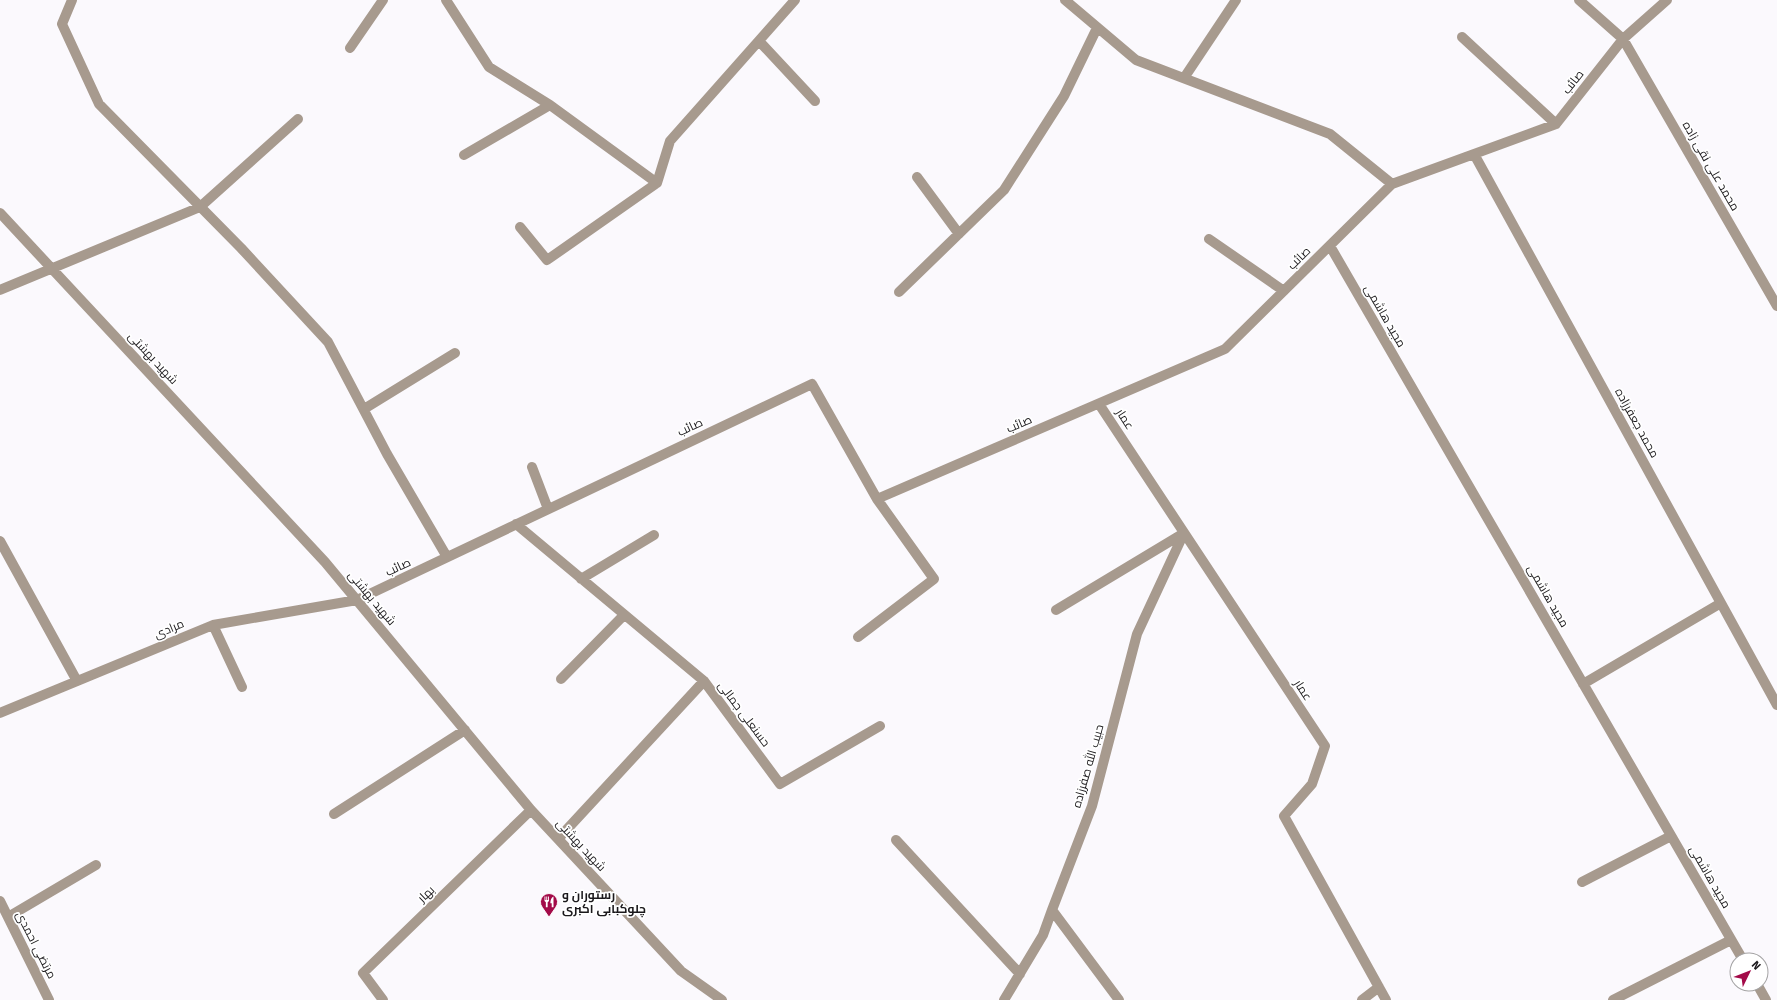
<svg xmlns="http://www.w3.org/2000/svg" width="1777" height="1000" font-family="'Fira Sans',Cairo,sans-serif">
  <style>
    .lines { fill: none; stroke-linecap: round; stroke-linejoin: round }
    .minor { stroke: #a79a8e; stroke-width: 10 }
    .labels { text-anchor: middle; stroke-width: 3.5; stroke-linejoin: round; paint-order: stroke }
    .street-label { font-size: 12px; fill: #1b191c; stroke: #fff }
    .poi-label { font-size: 12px; font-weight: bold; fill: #1b191c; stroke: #fff; text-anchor: start }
  </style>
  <rect width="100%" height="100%" fill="#fbf9fd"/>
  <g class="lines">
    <!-- minor -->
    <path class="minor" d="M72 0 62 24 99 104 241 248 328 342 387 454 447 557
      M446 0 489 67 550 105 657 183
      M1065 0 1136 60 1330 134 1392 184
      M1579 0 1623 39 1777 306
      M1462 37 1556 124
      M759 41 815 101
      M350 48 383 0
      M1184 78 1236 0
      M1474 154 1777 705
      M464 155 550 105
      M917 177 959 234
      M0 213 325 562 531 810 681 971 722 1000
      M520 227 547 260 657 183 670 141 795 0
      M1209 239 1284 291
      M1330 246 1743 960
      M0 290 200 207 298 119
      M899 292 1004 190 1064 96 1097 28
      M1099 404 1325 746 1312 784 1284 816 1386 1000
      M364 409 455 353
      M532 467 548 509
      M516 524 704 681
      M0 541 77 681
      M581 579 654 535
      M1056 610 1184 533
      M213 625 242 687
      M858 637 934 579 877 499
      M561 679 624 615
      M1583 684 1721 603
      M0 713 213 625 357 600 812 384 877 499 1225 349 1392 184 1556 124 1623 39 1667 0
      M334 814 465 730
      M558 839 704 681 780 784 880 726
      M896 840 1020 974
      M1582 882 1671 836
      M0 901 49 1000
      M1052 910 1119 1000
      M8 917 96 865
      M1757 984 1766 1000
      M383 1000 363 973 531 810
      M1004 1000 1043 935 1052 910 1092 806 1137 634 1184 533
      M1362 1000 1379 987
      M1613 1000 1731 940"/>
  </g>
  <!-- icons -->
  <defs>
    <symbol id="restaurant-pin" viewBox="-11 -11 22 30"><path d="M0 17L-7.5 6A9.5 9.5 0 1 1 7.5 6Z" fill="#a30b49" stroke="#fff"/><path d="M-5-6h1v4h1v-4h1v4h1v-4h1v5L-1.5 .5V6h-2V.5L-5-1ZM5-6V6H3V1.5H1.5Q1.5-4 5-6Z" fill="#fff"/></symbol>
  </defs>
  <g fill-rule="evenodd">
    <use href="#restaurant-pin" x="539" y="892" width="20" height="27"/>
  </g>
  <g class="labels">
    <!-- street labels -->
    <g class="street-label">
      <text transform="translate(1573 82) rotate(-52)" y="4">صائب</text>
      <text transform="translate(1711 166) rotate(60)" y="4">محمد علی نقی زاده</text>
      <text transform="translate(1299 258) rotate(-45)" y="4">صائب</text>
      <text transform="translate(1385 316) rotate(60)" y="4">مجید هاشمی</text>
      <text transform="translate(153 358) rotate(47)" y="4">شهید بهشتی</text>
      <text transform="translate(1125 419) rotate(57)" y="4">عمار</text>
      <text transform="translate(1637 423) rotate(61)" y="4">محمد جعفرزاده</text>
      <text transform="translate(1019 424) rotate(-23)" y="4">صائب</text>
      <text transform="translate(690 427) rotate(-25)" y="4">صائب</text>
      <text transform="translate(398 567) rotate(-25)" y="4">صائب</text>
      <text transform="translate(1548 596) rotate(60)" y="4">مجید هاشمی</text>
      <text transform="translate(372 598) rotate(50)" y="4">شهید بهشتی</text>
      <text transform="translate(169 629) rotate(-23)" y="4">مرادی</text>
      <text transform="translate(1303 690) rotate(57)" y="4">عمار</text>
      <text transform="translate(744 714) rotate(53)" y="4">حسنعلی جمالی</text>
      <text transform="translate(1088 766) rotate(-74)" y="4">حبیب الله صفرزاده</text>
      <text transform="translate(581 845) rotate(47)" y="4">شهید بهشتی</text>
      <text transform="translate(1710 877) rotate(60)" y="4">مجید هاشمی</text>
      <text transform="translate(426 894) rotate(-44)" y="4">بهار</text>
      <text transform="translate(36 945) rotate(63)" y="4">مرتضی احمدی</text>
    </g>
    <!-- poi labels -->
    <g class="poi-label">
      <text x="562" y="899">رستوران و<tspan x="562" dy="14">چلوکبابی اکبری</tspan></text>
    </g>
  </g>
  <!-- north arrow -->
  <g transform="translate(1749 972) rotate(47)"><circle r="19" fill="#ffffff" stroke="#a4a3a4"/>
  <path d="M0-3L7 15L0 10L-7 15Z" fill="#a30b49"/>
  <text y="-6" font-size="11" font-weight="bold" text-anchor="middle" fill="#1b191c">N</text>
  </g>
</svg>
